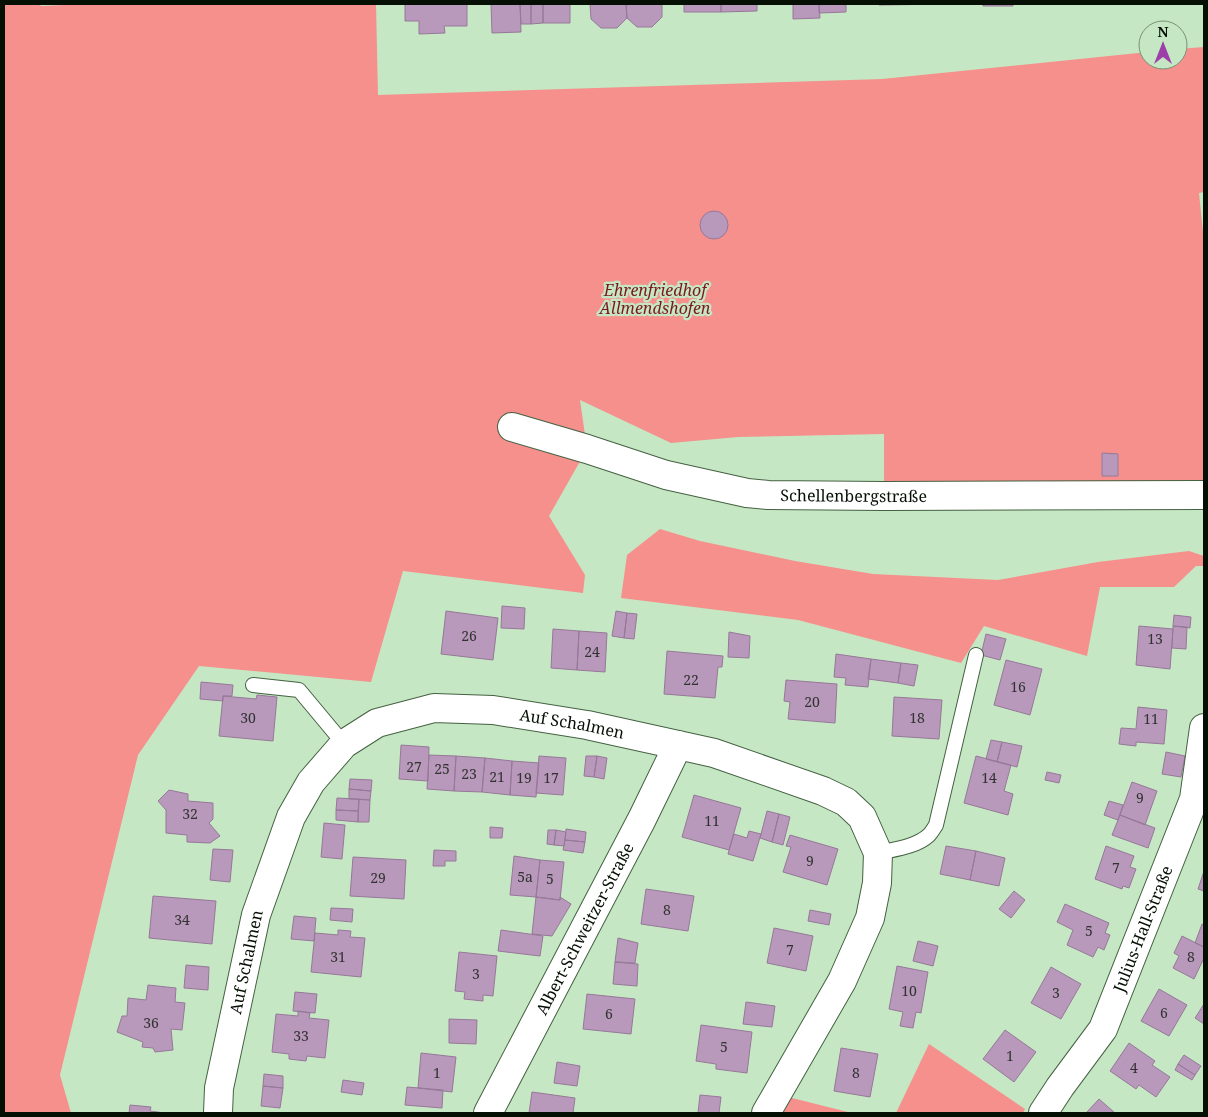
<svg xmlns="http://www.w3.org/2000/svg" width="1208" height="1117" font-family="'Noto Serif',serif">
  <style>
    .green { fill: #f5908c }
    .building { fill: #b899bb; stroke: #967899 }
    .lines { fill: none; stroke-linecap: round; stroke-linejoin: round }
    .service-casing { stroke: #446142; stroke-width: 16 }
    .minor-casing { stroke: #446142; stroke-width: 30 }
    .service { stroke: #fff; stroke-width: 14 }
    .minor { stroke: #fff; stroke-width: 28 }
    .labels { text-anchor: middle; stroke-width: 4.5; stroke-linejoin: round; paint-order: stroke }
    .number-label { font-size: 14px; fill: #323232 }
    .park-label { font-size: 16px; font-style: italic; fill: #7b181f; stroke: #c6e7c3 }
    .street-label { font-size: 16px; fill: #050f04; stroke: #c6e7c3 }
  </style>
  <rect width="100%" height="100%" fill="#c6e7c3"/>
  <!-- green -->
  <path class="green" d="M4 4H36L42 6 86 4H376L378 95 882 79 1148 52V60H1178V49L1204 47V192L1199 193 1204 242V489L884 492V434L738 437 671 443 580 400 587 449 549 516 585 575 583 593 403 571 371 682 199 666 138 755 60 1075 71 1113H4Z
    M660 529 700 541 795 561 873 574 998 580 1098 562 1189 551 1204 556V566H1196L1174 587H1100L1087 656 984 626 961 663 798 620 621 598 627 555Z
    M929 1044 1025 1109 1023 1113H896Z
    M788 1097 852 1113H779Z"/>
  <!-- building -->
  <path class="building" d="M405 4H467V26H444L445 33 419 34V21H405Z
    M491 4H520L521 32 492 33Z
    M520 4H531V24H521Z
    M531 4H543V23L531 24Z
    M543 4H570V23H543Z
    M590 4H626L627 18 617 28H601L591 19Z
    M626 4H662V17L652 27H637L627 18Z
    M684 4H721V12H684Z
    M721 4H757V11L721 12Z
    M793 4H819L820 18 793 19Z
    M819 4H846V12L819 13Z
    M879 4H952L879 5Z
    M983 4H1013V6H983Z
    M700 225a14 14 0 1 1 28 0a14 14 0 1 1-28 0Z
    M1102 453 1118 454V476H1102Z
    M502 606 525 608 524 629 501 628Z
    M446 611 498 618 493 660 441 654Z
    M616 611 627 613 624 638 612 636Z
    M627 613 637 614 634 639 624 638Z
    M1174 615 1191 617 1190 628 1173 626Z
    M1139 626 1173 629 1170 669 1136 665Z
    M1173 626 1187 627 1186 649 1172 648Z
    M553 629 579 631 577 670 551 668Z
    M579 631 607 633 605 672 577 670Z
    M729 632 750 636 749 658 728 657Z
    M986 634 1006 639 1000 660 981 655Z
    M667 651 723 656 722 667H718L715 698 664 694Z
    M836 654 871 659 868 687 845 685 846 678 834 677Z
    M871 659 901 663 898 683 868 679Z
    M1006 660 1042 669 1030 715 994 705Z
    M901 663 918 665 914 686 898 683Z
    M786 680 837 684 835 723 788 719 790 702 784 701Z
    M201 682 233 685 232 696H223V701L200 699Z
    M257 695 277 697 273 741 219 736 223 696 256 699Z
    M894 697 942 700 939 739 892 736Z
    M1138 707 1167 710 1164 744 1136 742V746L1119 744 1121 728 1136 729Z
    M991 740 1002 742 997 762 986 759Z
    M1002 742 1022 746 1017 767 997 762Z
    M401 745 429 747 428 781 399 779Z
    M1166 752 1185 756 1181 777 1162 774Z
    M429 755 456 756 454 791 427 789Z
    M456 756 485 758 482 792 454 791Z
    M539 756 566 758 563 795 536 793Z
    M586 756H597L594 777 584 776Z
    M597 756 607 758 604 779 594 777Z
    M976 756 1011 765 1004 791 1013 794 1008 815 964 803Z
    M485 758 512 761 510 795 482 792Z
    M512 761 539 763 536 797 510 795Z
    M1047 772 1061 775 1059 783 1045 780Z
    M350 779 372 780 371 791 349 789Z
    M1132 782 1157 791 1145 825 1120 815Z
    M349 789 371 791 370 800 349 799Z
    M169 790 188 794V801L213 803V819L209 823 220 836 210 843 187 842V835L166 833V810L158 801Z
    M694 795 741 808 729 850 682 837Z
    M337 798 359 799 358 811 336 810Z
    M359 799 370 800 369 822H358Z
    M1109 801 1123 805 1118 820 1104 815Z
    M336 810 358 811V822L336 820Z
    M767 811 779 814 772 842 760 838Z
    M779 814 790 817 783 845 772 842Z
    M1120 815 1155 828 1148 848 1112 835Z
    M324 823 345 825 342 859 321 857Z
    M490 827 503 828 502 838H490Z
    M566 829 586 832 585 842 565 840Z
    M548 830H556L554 845 547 844Z
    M556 830 566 832 564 846 554 845Z
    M749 831 761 834 753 861 728 854 734 834 747 838Z
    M790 835 838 849 827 885 783 872 791 847 786 846Z
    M565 840 585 842 583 853 563 850Z
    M946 846 976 851 970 880 940 874Z
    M1106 846 1134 856 1130 867 1136 869 1129 888 1123 886 1122 889 1095 879Z
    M213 849 233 850 230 882 210 880Z
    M434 850 456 851V861H445V866H433Z
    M976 851 1005 858 999 886 970 880Z
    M514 856 540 860 536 897 510 895Z
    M353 857 406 860 404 899 350 896Z
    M540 860 564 862 560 900 536 897Z
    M1204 871V891L1198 889Z
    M646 889 694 896 688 931 641 924Z
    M1014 891 1025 900 1011 918 999 909Z
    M153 896 216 901 212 944 149 938Z
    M536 897 560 900V897L571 904 552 936 532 934Z
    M1065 904 1109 923 1105 933 1110 935 1104 950 1098 947 1093 957 1067 945 1073 930 1057 922Z
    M331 908 353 909 352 922 330 920Z
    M810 910 831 914 829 925 808 921Z
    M294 916 316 918 314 941 291 939Z
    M1202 924 1204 925V947L1195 943Z
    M774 928 813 936 806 971 767 963Z
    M338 930 351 931 350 937 365 938 361 977 311 972 315 933 338 935Z
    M501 930 543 936 540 956 498 951Z
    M1182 936 1204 947V958L1194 979 1173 968 1179 956 1174 953Z
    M618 938 638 943 635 963 615 962Z
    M918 941 938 946 933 966 913 961Z
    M459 952 497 956 493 996 483 995V1001L464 999 465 992 455 991Z
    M615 962 638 964 637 986 613 984Z
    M186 965 209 967 208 990 184 988Z
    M897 966 928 972 921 1013 916 1012 913 1028 900 1026 903 1012 889 1009Z
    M1051 967 1081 984 1061 1019 1031 1003Z
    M148 985 176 988 175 1002 185 1003 182 1030 171 1029 173 1050 155 1052 153 1048 142 1047 143 1042 117 1032 122 1016H127L128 998 146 1000Z
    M1159 989 1187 1005 1169 1036 1141 1021Z
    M295 992 317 994 315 1013 293 1011Z
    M587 994 635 999 631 1034 583 1029Z
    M746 1002 775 1006 772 1027 743 1024Z
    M1204 1004V1024L1195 1018Z
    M298 1011 310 1013 309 1018 329 1020 325 1058 307 1056 306 1061 289 1059V1054L272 1052 276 1014 298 1016Z
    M449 1019 477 1020 476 1044 449 1043Z
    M701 1025 752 1032 747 1073 716 1069V1064L696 1061Z
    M1005 1030 1036 1052 1014 1082 983 1059Z
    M1129 1043 1155 1061 1152 1065 1170 1077 1156 1097 1139 1085 1136 1089 1110 1071Z
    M841 1048 878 1054 870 1097 834 1091Z
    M421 1053 456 1057 452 1092 418 1088Z
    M1184 1055 1201 1066 1195 1075 1178 1064Z
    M557 1062 580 1066 577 1086 554 1083Z
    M1178 1064 1195 1075 1192 1080 1175 1070Z
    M264 1074 283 1076V1088L263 1086Z
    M343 1080 364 1083 362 1095 341 1092Z
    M263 1086 283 1088 280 1108 261 1106Z
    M407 1087 443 1090 442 1108 405 1105Z
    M532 1092 575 1098 573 1113H529Z
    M700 1095 721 1097 719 1113H698Z
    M1099 1099 1115 1113H1086Z
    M130 1105 151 1107 150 1111 165 1113H129Z"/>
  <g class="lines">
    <defs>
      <path id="service" d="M253 685 299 690 344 744
        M878 853C895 849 916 847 929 835 932 832 934 828 936 825L976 655"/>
      <g id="minor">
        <path id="s1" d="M512 427 587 449 666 475 747 493 768 495 884 496 1204 495"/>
        <path id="s2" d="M218 1113 219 1088 256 915 291 817 311 782 344 744 377 723 434 708 493 710 587 725 714 753 823 791 846 802 862 817 878 853 877 883 870 918 842 981 766 1113"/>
        <path id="s3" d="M488 1113 642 819 678 745"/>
        <path id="s4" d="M1043 1113 1060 1087 1103 1029 1194 799 1204 728"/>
      </g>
    </defs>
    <!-- service casing -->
    <use href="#service" class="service-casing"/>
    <!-- minor casing -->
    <use href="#minor" class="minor-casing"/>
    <!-- service -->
    <use href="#service" class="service"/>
    <!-- minor -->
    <use href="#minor" class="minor"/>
  </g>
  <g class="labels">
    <!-- number labels -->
    <g class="number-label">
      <text x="469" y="641">26</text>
      <text x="1155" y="644">13</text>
      <text x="592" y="657">24</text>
      <text x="691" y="685">22</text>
      <text x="1018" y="692">16</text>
      <text x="812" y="707">20</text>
      <text x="248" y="723">30</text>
      <text x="917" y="723">18</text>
      <text x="1151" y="724">11</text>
      <text x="414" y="772">27</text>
      <text x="442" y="774">25</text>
      <text x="469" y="779">23</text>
      <text x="497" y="782">21</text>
      <text x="524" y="783">19</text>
      <text x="551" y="783">17</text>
      <text x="989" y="783">14</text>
      <text x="1140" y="803">9</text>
      <text x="190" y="819">32</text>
      <text x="712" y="826">11</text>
      <text x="810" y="866">9</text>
      <text x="1116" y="873">7</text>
      <text x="525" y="882">5a</text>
      <text x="378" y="883">29</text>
      <text x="550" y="884">5</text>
      <text x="667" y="915">8</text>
      <text x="182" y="925">34</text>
      <text x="1089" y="936">5</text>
      <text x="790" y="955">7</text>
      <text x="338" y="962">31</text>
      <text x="1191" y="962">8</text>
      <text x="476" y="979">3</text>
      <text x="909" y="996">10</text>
      <text x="1056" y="998">3</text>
      <text x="1164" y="1018">6</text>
      <text x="609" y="1019">6</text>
      <text x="151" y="1028">36</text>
      <text x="301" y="1041">33</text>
      <text x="724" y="1052">5</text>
      <text x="1010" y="1061">1</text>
      <text x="1134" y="1073">4</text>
      <text x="437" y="1078">1</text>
      <text x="856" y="1078">8</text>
    </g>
    <!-- park labels -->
    <g class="park-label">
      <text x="655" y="296">Ehrenfriedhof<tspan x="655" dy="18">Allmendshofen</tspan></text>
    </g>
    <!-- street labels -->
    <g class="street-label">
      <text dy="6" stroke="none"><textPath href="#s1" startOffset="351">Schellenbergstraße</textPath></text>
      <text dy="6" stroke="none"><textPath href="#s2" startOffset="634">Auf Schalmen</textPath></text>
      <text dy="6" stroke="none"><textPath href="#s4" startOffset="211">Julius-Hall-Straße</textPath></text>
      <text dy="6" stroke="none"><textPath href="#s3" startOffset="208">Albert-Schweitzer-Straße</textPath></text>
      <text dy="6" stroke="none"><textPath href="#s2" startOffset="154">Auf Schalmen</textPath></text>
    </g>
  </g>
  <!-- border -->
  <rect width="1208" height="1117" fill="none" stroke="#050f04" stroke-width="10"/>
  <!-- north arrow -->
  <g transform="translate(1163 45)"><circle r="24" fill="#c6e7c3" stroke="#799177"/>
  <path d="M0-4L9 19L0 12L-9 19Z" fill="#9d3fa9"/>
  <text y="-8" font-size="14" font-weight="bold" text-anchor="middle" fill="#050f04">N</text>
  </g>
</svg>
